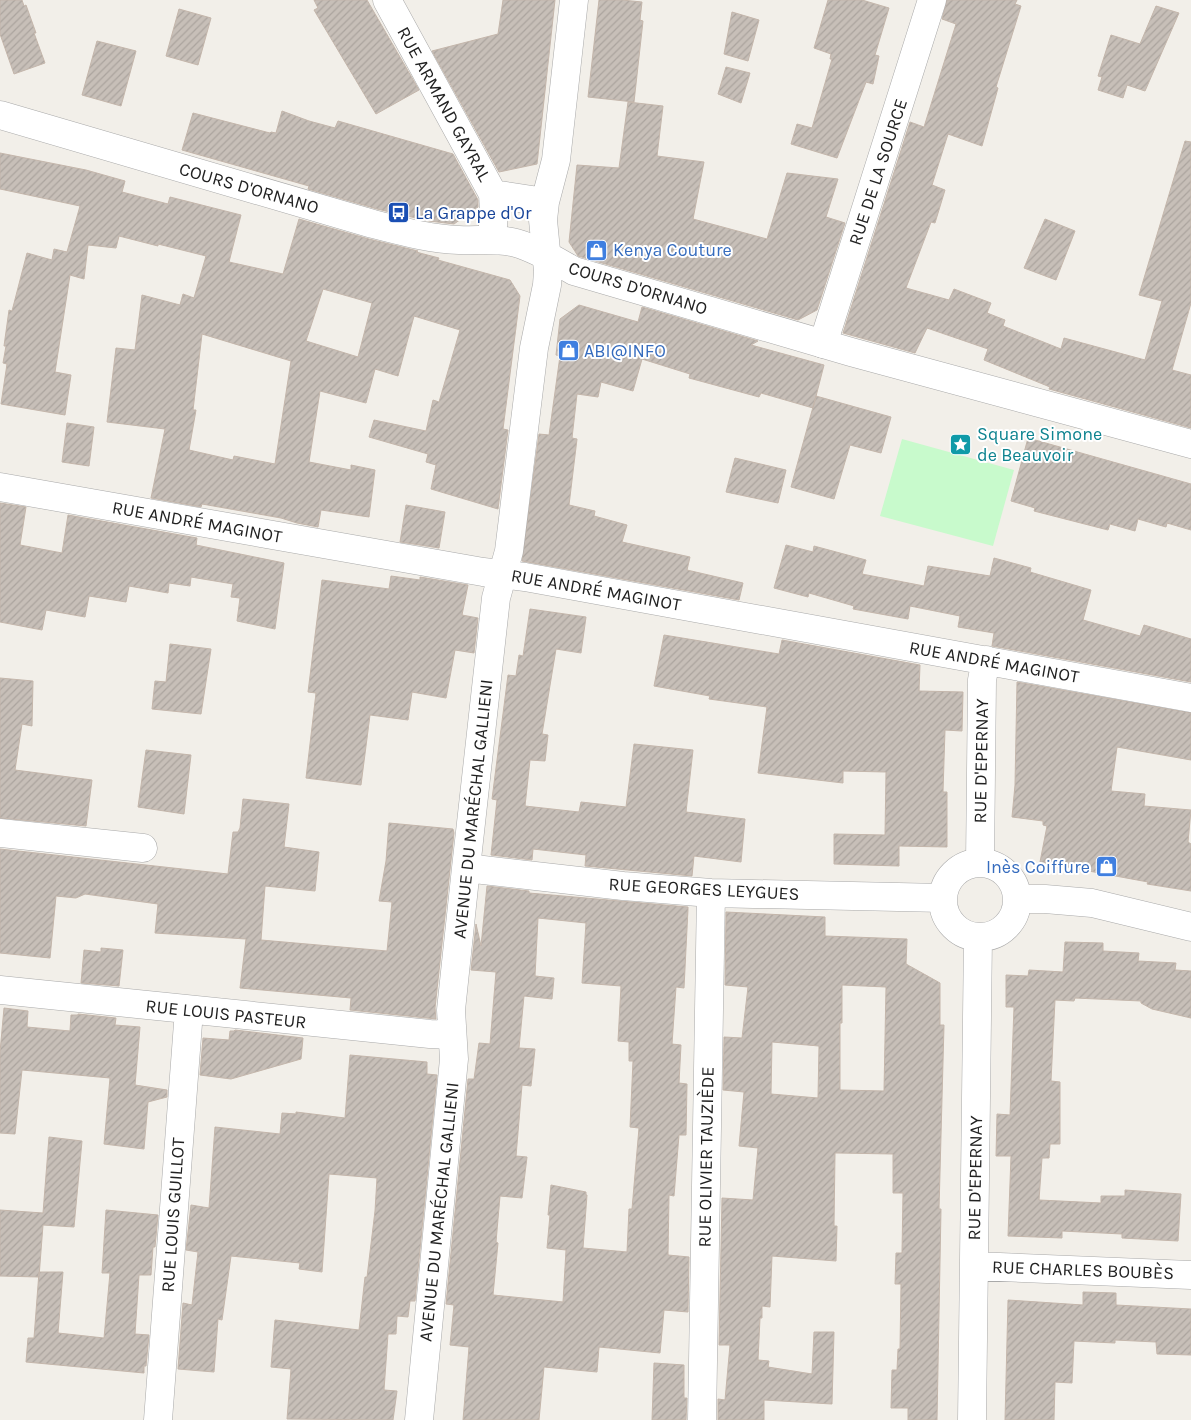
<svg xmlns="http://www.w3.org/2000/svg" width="1191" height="1420" font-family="Karla,sans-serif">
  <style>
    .park { fill: #c8facc }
    .building { fill: url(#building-hatch); stroke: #c4b6ab; fill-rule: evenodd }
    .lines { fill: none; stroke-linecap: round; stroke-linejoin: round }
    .minor-casing { stroke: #a9a9a9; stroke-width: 29 }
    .tertiary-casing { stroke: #a9a9a9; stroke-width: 29 }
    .minor { stroke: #fff; stroke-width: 28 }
    .tertiary { stroke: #fff; stroke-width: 28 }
    .labels { text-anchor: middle; stroke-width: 4; stroke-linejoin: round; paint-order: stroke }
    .street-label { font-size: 18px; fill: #222; stroke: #fff }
    .transit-label { font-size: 18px; fill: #164399; stroke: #fff; text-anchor: start }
    .shop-label { font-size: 18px; fill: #366cbe; stroke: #fff; text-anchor: start }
    .culture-label { font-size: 18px; fill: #0d838f; stroke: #fff; text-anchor: start }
  </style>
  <defs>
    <pattern id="building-hatch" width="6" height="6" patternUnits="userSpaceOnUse" patternTransform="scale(1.25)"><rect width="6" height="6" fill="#c7bfb8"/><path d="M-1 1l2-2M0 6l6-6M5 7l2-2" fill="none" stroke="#aba49e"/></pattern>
  </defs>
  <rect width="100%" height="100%" fill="#f2efe9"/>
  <!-- park -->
  <path class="park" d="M902 439 1014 470 993 546 880 516Z"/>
  <!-- building -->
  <path class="building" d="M0 0H22L24 6 26 5 36 33H34L45 63 14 74 0 34Z
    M314 0H367L419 90 376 114 314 10 318 8Z
    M503 0H555L537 164 499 172 432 51 498 34Z
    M599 0H622L642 2 640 20 643 21 634 102 588 97Z
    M828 0H862L889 8 875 55 879 56 873 84 866 82 837 158 791 144 797 124 812 128 832 59H830L831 54 814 48Z
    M947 0H1017L1015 4 1021 6 996 87 998 88 982 146 948 134 932 185 945 190 935 223 931 222 906 288 949 300 954 289 991 303 987 313 1005 320 1003 326 1061 349 1064 338 1145 360 1162 301 1139 295 1185 141 1191 142V303L1172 370 1191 375V428L1049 389 1050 387 984 360 988 349 927 328 915 353 843 333 910 122 924 127 956 24 942 19Z
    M1156 6 1179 13 1145 91 1127 85 1123 98 1098 90 1102 77 1098 76 1111 35 1140 44Z
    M179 9 211 18 198 65 166 56Z
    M732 12 759 20 748 61 724 54Z
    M97 41 136 51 121 106 82 95Z
    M726 67 750 73 741 103 718 94Z
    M628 102 663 106 657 156 704 162 693 219 767 239 787 173 838 179 826 217 845 223 817 310 798 320 578 256 569 242 577 165 619 168Z
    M282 111 309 121 335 128 338 121 453 154 478 200V207L454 224 429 221 377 209 308 189 309 186 182 150 193 113 270 133 271 132 276 133Z
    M0 153 86 170 125 181 122 192 168 204 170 197 241 215 229 262 283 274 299 219 369 239 418 251 416 252 439 258 438 260 510 280 520 296 503 429 508 430 498 509 431 489 436 465 426 462 428 454 369 437 374 420 426 431 433 400 439 402 460 330 414 316 398 376 375 369 366 403 320 391 309 462 351 470V465L375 470 369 517 321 510 318 527 297 523 281 518 202 504 201 507 151 498 165 429 107 422 116 348 135 350 142 295 180 305 183 294 194 298 206 256 158 244V246L119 236 116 248 88 245 84 279 70 275 55 372 71 375 65 415 1 404 7 364 3 363 6 346H4L9 310 12 311 27 253 52 260 54 249 67 252 80 206 0 189ZM323 289 372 303 358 357 306 341ZM202 334 291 361 275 464 234 456 233 460 189 450 196 410H193Z
    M1045 219 1075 231 1056 280 1024 268Z
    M579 305 638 322 642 307 758 341 751 345 824 365 813 408 761 393 759 397 689 378 690 374 642 359 633 391 601 382 598 397 577 394 572 438 577 439 569 505 595 511 594 516 627 525 622 542 690 557 687 570 743 583 739 600 522 561 539 434 549 435 560 356 556 355 560 319Z
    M816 396 891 417 881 453 850 445 834 499 791 487Z
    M67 423 94 427 89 466 62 462Z
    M1028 438 1191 484V530L1167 523 1166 527 1138 519 1135 531 1110 524 1108 530 1034 511 1035 508 1011 501Z
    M735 458 786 470 778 503 726 492Z
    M0 503 26 507 20 545 62 553 68 515 197 538 196 545 284 563 275 629 237 621 240 598 231 597 233 584 191 577 190 586 169 583 168 593 129 586 126 602 89 596 85 617 46 610 42 630 0 622Z
    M406 505 445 512 439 548 400 542Z
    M786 545 813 552 814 546 866 560 862 574 924 586 928 566 990 576 994 558 1031 568 1030 572 1091 590 1083 620 1140 636 1144 625 1191 639V682L992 646 994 633 958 627 960 616 910 606 908 619 853 609 854 606 809 593 808 597 774 588Z
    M391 576 420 580V577L468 585 462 615 478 618 474 653 455 650 446 698 412 692 408 720 370 715 361 785 306 778 316 693 308 692 322 580 389 589Z
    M530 609 586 617 581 653 556 649 542 734 548 735 545 761 530 760 525 806 579 812 581 802 626 807 634 744 693 750 686 812 745 819 741 862 694 856 692 876 585 866 586 855 533 849 532 860 491 855 497 800 492 799 508 675 516 676 519 655 523 656Z
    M664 635 779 654 782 640 920 665 919 691 963 692 962 731 945 730 943 792H947V847L899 846V866L834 864V834L885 835 886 772 843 771V783L758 773 767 707 709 699 710 696 654 686Z
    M170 644 211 649 201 714 152 709 155 681 166 682Z
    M0 678 33 681 32 726 22 724 15 770 92 780 86 826 0 818Z
    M1017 682 1191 713V760L1117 747 1111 791 1145 794 1144 806 1191 810 1188 842 1191 844V891L1147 884 1148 882 1040 862 1047 826 1043 825V821L1012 817 1015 785Z
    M146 750 191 755 184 814 138 807Z
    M243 799 289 804 284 847 319 852 315 891 265 886 261 940 387 951 392 902 379 901 386 861 389 823 453 829 454 833 435 1008 436 1019 350 1010 351 998 240 988 246 939 155 933 158 904 85 894 76 898 56 896 50 958 0 953V849L228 874 233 832H238L240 828Z
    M487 886 529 891V893L688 907V909L684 988 676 987 672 1044 681 1045 679 1083 687 1084 686 1135H679L674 1196 669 1195 668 1255 689 1257 688 1312 664 1310 660 1353 599 1347 597 1372 544 1367 539 1420H463L469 1347 450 1345 454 1305 446 1304 468 1079H474L479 1043 490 1044 496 972 471 970 476 924 481 946ZM538 918 586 923 582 983 621 986 618 1041 629 1042V1061H633L630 1127 639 1128 632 1209H629L627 1252 583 1248 587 1195H586V1192L551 1185 548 1215H550L547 1248 566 1250 563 1302 493 1295 498 1243 496 1242 500 1196 522 1198 527 1157 516 1156 522 1085 531 1086 535 1049 519 1048 524 996 552 999 554 978 535 976Z
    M726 912 825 917V936L907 939 906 964 940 983V1025H944L939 1209H941L937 1420H908V1408H891L892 1370H897L898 1349H900L901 1284H895L896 1253H902L903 1193H893V1154L838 1153H835L834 1226H837L836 1261 772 1256 770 1307 762 1306V1318H760L758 1360 769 1361 768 1367 812 1374 814 1332H834L832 1404 764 1400V1420H718V1399L725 1400 730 1345H719L722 1198 753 1200 758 1148 739 1146 744 1092 723 1090 724 1037 742 1038 748 987 725 985ZM842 985 886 987 884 1091 840 1090V1023H842ZM772 1042 819 1046 818 1098 771 1094Z
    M1065 942 1103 943V951L1139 953 1138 961 1176 963 1175 970 1191 971V1018L1152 1009 1141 1003V1001L1075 998 1074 1001 1055 1000 1051 1081 1060 1082V1144H1050L1049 1158H1042L1039 1200 1101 1203V1196H1125V1190L1181 1194 1178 1241 1122 1238V1234L1062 1231V1238L1008 1236 1011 1156H996L997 1114 1010 1115 1014 1007H1006V975L1028 976 1029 970 1063 972Z
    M101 948 123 950 119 986 81 983 84 950 101 952Z
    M4 1008 28 1011 27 1027 70 1031 71 1015H78V1014L116 1018 115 1025 140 1027 135 1085 167 1090V1097L148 1102 144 1149 104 1144 110 1078 22 1070 15 1134 0 1133V1052Z
    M235 1030 303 1038 301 1059 231 1079 200 1075 203 1038 229 1040 230 1031H234Z
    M350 1055 427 1062V1074L437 1075 415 1301H410L408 1317 397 1316 396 1334H388L384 1390 397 1391 393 1420 287 1419 291 1369 271 1367 275 1320 359 1330 365 1277H367L375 1211 377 1178 329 1174 322 1272 299 1269 300 1263 231 1256 222 1320 218 1319 214 1372 178 1369 183 1303 192 1305 198 1252 186 1250 191 1205 209 1208 215 1127 280 1134 282 1113 296 1114V1112L345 1118Z
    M49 1137 82 1141 74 1227 43 1225 39 1277 0 1276V1210L43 1213Z
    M106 1210 158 1215 155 1247H153L151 1275H139L135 1334 149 1335 146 1366H144V1373L26 1362 28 1338H34L39 1272H63L58 1333 104 1338 110 1273H102Z
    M1083 1292 1116 1293V1305L1191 1309V1355L1157 1354 1156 1342 1115 1340V1343L1074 1341 1072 1383 1055 1382 1054 1420H1005L1008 1300 1083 1305Z
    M654 1363 684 1365V1398H687L686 1420H652Z"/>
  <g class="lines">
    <defs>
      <path id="minor" d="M387 0 493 194 494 212 492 239
        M493 194 545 202
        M823 344 932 0
        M0 487 483 572 525 577 1191 698
        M0 833 143 848
        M980 863 982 680 986 660
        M943 900a37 37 0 1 1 74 0a37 37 0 1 1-74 0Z
        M466 868 623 886 711 893 943 898
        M1017 899H1045L1092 903 1191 927
        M0 990 430 1034 452 1035
        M975 1266 1191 1275
        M158 1420 189 1010
        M419 1420 454 1059 451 1010 466 868 496 598 509 551 534 348 547 285 548 271 543 220 545 202 556 160 574 0
        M702 1420 711 893
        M972 1420 978 937"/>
      <path id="tertiary" d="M0 115 373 224C401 231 429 239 459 240 478 241 497 238 516 243 537 249 556 261 574 271L851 352 1191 444"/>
    </defs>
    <!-- minor casing -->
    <use href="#minor" class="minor-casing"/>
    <!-- tertiary casing -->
    <use href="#tertiary" class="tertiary-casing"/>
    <!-- minor -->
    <use href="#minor" class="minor"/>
    <!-- tertiary -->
    <use href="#tertiary" class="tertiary"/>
  </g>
  <!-- icons -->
  <defs>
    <symbol id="bus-square" viewBox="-11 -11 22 22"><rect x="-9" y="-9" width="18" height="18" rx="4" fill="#1a4fb4" stroke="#fff"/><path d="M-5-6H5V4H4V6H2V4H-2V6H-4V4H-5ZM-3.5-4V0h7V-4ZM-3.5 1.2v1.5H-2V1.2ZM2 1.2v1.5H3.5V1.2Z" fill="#fff"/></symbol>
    <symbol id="shop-square" viewBox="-11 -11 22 22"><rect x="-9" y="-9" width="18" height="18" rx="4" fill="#3f7fe0" stroke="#fff"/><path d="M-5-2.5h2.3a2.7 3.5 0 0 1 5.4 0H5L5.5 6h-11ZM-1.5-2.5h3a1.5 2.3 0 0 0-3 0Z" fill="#fff"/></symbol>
    <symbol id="sight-square" viewBox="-11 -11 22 22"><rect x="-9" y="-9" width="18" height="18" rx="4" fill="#0f9aa8" stroke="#fff"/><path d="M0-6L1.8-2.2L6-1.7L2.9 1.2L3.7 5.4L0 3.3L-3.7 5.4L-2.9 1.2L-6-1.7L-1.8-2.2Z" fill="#fff"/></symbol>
  </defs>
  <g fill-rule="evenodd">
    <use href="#bus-square" x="386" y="200" width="25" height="25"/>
    <use href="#shop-square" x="584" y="238" width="25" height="25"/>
    <use href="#shop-square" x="556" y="338" width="25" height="25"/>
    <use href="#sight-square" x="948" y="432" width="25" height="25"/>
    <use href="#shop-square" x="1094" y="854" width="25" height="25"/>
  </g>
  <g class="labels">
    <!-- street labels -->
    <g class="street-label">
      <text transform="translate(444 104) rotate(61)" y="6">RUE ARMAND GAYRAL</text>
      <text transform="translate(878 172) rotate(-72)" y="6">RUE DE LA SOURCE</text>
      <text transform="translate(249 188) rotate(16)" y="6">COURS D'ORNANO</text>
      <text transform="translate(638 288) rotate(17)" y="6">COURS D'ORNANO</text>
      <text transform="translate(197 522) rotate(10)" y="6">RUE ANDRÉ MAGINOT</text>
      <text transform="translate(596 590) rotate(10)" y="6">RUE ANDRÉ MAGINOT</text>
      <text transform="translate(994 662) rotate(10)" y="6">RUE ANDRÉ MAGINOT</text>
      <text transform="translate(981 761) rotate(-89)" y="6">RUE D'EPERNAY</text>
      <text transform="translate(473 809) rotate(-84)" y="6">AVENUE DU MARÉCHAL GALLIENI</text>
      <text transform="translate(704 889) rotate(3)" y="6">RUE GEORGES LEYGUES</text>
      <text transform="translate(226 1014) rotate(6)" y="6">RUE LOUIS PASTEUR</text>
      <text transform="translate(706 1157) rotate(-89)" y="6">RUE OLIVIER TAUZIÈDE</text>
      <text transform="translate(975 1178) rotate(-89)" y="6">RUE D'EPERNAY</text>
      <text transform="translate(439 1212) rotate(-84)" y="6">AVENUE DU MARÉCHAL GALLIENI</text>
      <text transform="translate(173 1215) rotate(-86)" y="6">RUE LOUIS GUILLOT</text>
      <text transform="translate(1083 1270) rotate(2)" y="6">RUE CHARLES BOUBÈS</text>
    </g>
    <!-- transit labels -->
    <g class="transit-label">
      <text x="415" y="219">La Grappe d'Or</text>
    </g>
    <!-- shop labels -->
    <g class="shop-label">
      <text x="613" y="256">Kenya Couture</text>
      <text x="584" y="357">ABI@INFO</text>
      <text x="1090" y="873" text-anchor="end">Inès Coiffure</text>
    </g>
    <!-- culture labels -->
    <g class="culture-label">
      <text x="977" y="440">Square Simone<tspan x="977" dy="21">de Beauvoir</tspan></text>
    </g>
  </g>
</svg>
